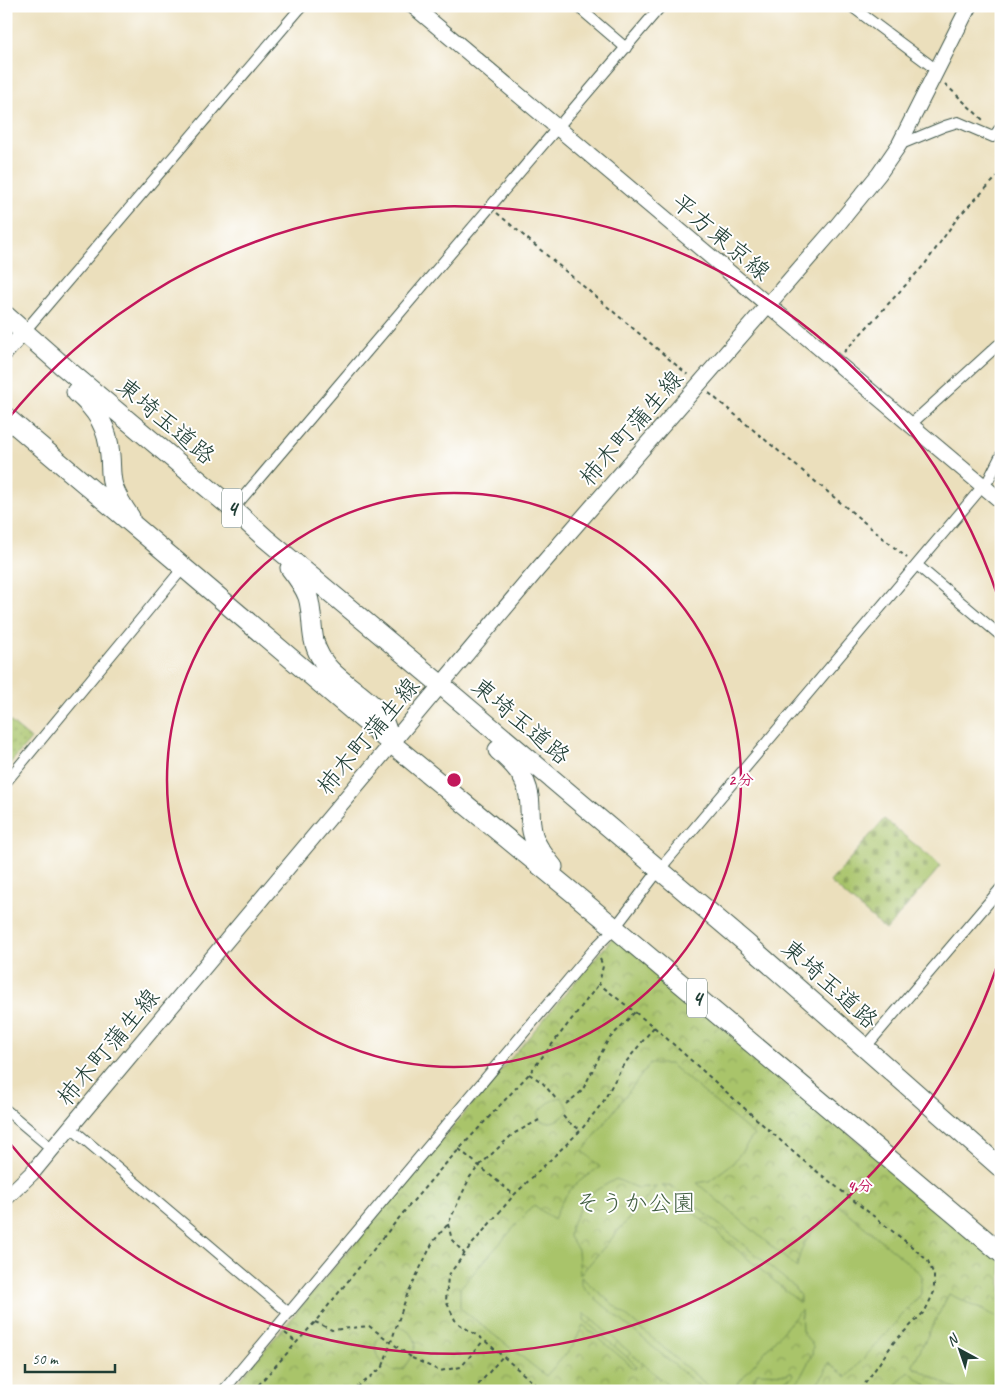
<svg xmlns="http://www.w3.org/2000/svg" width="1007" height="1397" font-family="Caveat,'Klee One',sans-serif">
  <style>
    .grass { fill: url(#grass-dots); stroke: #648050 }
    .cemetery { fill: url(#cemetery-stones); stroke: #648050 }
    .park { fill: url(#park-crowns); stroke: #648050 }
    .garden { fill: #a9c46b; stroke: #648050; fill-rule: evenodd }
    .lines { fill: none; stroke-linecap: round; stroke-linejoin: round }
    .street-casing { stroke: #3e5548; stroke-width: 12 }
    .secondary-casing { stroke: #3e5548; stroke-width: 17 }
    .highway-casing { stroke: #3e5548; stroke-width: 21 }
    .path { stroke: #3e5548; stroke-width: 2; stroke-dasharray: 4 4; stroke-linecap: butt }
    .street { stroke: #fff; stroke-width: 10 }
    .secondary { stroke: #fff; stroke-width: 15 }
    .highway { stroke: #fff; stroke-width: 19 }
    .ring { fill: none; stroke: #c2185b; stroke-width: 2.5 }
    .labels { text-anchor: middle; stroke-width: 4; stroke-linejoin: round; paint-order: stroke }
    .shield { fill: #fff; stroke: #627771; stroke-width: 1 }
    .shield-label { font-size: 22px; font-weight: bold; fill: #1f3d34 }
    .street-label { font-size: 24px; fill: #1f3d34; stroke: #fff }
    .park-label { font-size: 24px; fill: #425f42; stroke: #fff }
    .centre { fill: #c2185b; stroke: #fff; stroke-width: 2.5 }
    .ring-label { font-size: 15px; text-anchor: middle; font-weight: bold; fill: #c2185b; stroke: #fff; stroke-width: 4; stroke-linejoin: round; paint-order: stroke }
  </style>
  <defs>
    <pattern id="grass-dots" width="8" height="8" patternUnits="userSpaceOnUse" patternTransform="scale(1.25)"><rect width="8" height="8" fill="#a9c46b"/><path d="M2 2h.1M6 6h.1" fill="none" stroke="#89a059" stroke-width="1.8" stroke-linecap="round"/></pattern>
    <pattern id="cemetery-stones" width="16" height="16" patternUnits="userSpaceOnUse" patternTransform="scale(1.25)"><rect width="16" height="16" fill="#a9c46b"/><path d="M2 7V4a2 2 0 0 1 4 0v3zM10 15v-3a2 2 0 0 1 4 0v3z" fill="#89a059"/></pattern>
    <pattern id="park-crowns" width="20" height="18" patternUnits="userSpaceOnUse" patternTransform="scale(1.25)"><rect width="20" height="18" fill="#a9c46b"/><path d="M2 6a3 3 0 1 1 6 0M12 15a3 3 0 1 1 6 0" fill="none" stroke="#89a059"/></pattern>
  </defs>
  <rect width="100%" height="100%" fill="#fff"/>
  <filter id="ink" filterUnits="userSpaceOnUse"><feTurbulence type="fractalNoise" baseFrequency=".02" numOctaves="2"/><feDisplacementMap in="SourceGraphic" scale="10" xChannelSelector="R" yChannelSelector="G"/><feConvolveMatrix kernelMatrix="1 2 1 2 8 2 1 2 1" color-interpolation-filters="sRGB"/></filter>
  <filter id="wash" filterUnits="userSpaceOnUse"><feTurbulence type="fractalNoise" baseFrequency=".0096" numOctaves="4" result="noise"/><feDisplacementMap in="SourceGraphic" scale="20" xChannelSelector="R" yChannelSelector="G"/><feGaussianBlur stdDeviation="1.12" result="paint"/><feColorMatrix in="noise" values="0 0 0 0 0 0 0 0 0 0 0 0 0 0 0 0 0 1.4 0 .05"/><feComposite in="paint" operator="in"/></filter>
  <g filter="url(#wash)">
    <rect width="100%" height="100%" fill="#ebdfbc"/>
    <!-- grass -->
    <path class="grass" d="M6 718 31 739 6 768Z"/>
    <!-- cemetery -->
    <path class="cemetery" d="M884 819 941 866 886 930 830 882Z"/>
    <!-- park -->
    <path class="park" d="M614 936 1001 1262V1391H230Z"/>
    <!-- garden -->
    <path class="garden" d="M670 1064 754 1135 733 1163 709 1181 697 1183 797 1268C800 1240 818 1225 837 1204L921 1274V1294L847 1377 828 1363 825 1373 812 1391H787L799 1380 812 1355 813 1346 802 1331 801 1310 731 1391H714L581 1277V1284L588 1292 705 1391H675L584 1313V1320L637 1366 635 1369 583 1325 573 1346 546 1376 460 1308V1288L534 1205 554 1220C563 1192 577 1182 600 1167L583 1151 650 1064ZM616 1179 637 1188 657 1186 580 1275 578 1250 569 1237 570 1228 582 1204 593 1192ZM671 1185 792 1285 800 1296V1303L662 1186Z
      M561 1097 569 1109C563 1119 550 1126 539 1120L538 1113C545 1105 551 1100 561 1097Z
      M949 1294 1001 1319V1365L989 1391H959L912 1366Z
      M398 1325C424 1339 417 1348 403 1369L394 1371C367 1357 370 1334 398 1325Z
      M908 1371 934 1391H891Z
      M790 1372H792L793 1376 768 1391H759L754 1381 757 1373 787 1374Z"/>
  </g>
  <g filter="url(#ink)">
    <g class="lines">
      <defs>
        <path id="street" d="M577 6 626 48
          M851 6 938 71
          M899 145 945 126 958 122 993 137 1001 127
          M24 332 302 6
          M910 425 998 345H1001
          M233 509 661 6
          M917 565 1001 636
          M6 782 183 568
          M864 1049 1001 888
          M6 1110 52 1149
          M70 1127 289 1313
          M223 1391 595 948 614 929 659 870 983 486 989 479 1001 455"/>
        <path id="secondary" d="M413 6 1001 501
          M6 352 24 332
          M6 1198 33 1172 52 1149 537 570 835 228 879 174 899 145 969 6"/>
        <path id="highway" d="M6 316 64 367 233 509 265 538 441 685 746 943 1001 1168
          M76 392C97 410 108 427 110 455 111 465 110 476 113 486 117 497 123 507 130 517
          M6 417 392 744 572 892 1001 1253
          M290 568C297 577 304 586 308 597 314 617 309 638 320 656 332 678 358 690 375 708 384 718 387 730 391 743
          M498 750C513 763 526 776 529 796 531 809 529 822 533 835 536 847 545 857 553 867"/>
      </defs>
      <!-- street casing -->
      <use href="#street" class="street-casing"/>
      <!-- secondary casing -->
      <use href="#secondary" class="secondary-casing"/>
      <!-- highway casing -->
      <use href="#highway" class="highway-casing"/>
      <!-- path -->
      <path class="path" d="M945 84 983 120
        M497 213 688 375
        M844 352 925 264 958 217 1001 173
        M709 393 907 558
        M600 959 603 966 599 984 654 1027 800 1158 910 1245 928 1261 934 1275V1292L925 1311 894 1342 860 1391
        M529 1074 542 1082 556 1099
        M566 1104 582 1091 608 1040 635 1012
        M563 1116 568 1122 581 1130
        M459 1149 514 1195
        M448 1224 452 1240 464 1253
        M315 1322 332 1330 369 1326 411 1357
        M285 1333 297 1343
        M412 1358 440 1371 461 1367 484 1340
        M383 1366 407 1295 433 1242 448 1224 470 1177 479 1166 513 1134 539 1120
        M253 1391 315 1322 403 1213 438 1172 529 1074 599 984
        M350 1391 359 1386 384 1366
        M473 1391 503 1356
        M543 1391 484 1340 456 1322 446 1301 448 1276 468 1249 514 1195 581 1130 603 1102 622 1067 654 1027"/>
      <!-- street -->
      <use href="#street" class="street"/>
      <!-- secondary -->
      <use href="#secondary" class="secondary"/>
      <!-- highway -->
      <use href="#highway" class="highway"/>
    </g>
  </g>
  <!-- distance rings -->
  <g class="ring">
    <circle cx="454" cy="780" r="287"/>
    <path d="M1000 957A574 574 0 0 1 8 1141M8 419A574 574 0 0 1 1000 603"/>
  </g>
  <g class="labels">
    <!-- shield labels -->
    <g class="shield">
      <rect x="222" y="488.5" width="20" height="39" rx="4"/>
      <rect x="687" y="978.5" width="20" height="39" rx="4"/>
    </g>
    <g class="shield-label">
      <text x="232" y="516">4</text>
      <text x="697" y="1006">4</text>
    </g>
    <!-- street labels -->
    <g class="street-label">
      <text transform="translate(721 237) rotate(40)" y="8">平方東京線</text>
      <text transform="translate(166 421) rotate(40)" y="8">東埼玉道路</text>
      <text transform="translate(631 428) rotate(-49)" y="8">柿木町蒲生線</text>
      <text transform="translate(521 721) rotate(40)" y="8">東埼玉道路</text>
      <text transform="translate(368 736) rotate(-50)" y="8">柿木町蒲生線</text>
      <text transform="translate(830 984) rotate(42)" y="8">東埼玉道路</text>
      <text transform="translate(108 1047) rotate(-50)" y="8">柿木町蒲生線</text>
    </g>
    <!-- park labels -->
    <g class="park-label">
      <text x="636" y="1211">そうか公園</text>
    </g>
  </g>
  <circle cx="454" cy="780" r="8" class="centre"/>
  <g class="ring-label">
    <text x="741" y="785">2 分</text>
    <text x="860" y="1191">4 分</text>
  </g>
  <!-- margin -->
  <rect width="1007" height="1397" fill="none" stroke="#fff" stroke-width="25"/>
  <!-- north arrow -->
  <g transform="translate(960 1350) rotate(320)" stroke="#ffffff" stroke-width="4" paint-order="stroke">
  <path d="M0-4L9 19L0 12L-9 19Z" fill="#1f3d34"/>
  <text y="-8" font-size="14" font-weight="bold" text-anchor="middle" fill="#1f3d34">N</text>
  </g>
  <!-- scale -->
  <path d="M25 1364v8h90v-8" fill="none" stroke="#1f3d34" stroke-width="2.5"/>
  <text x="32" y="1364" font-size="15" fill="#1f3d34" stroke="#ffffff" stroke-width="4" paint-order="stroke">50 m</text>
</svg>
